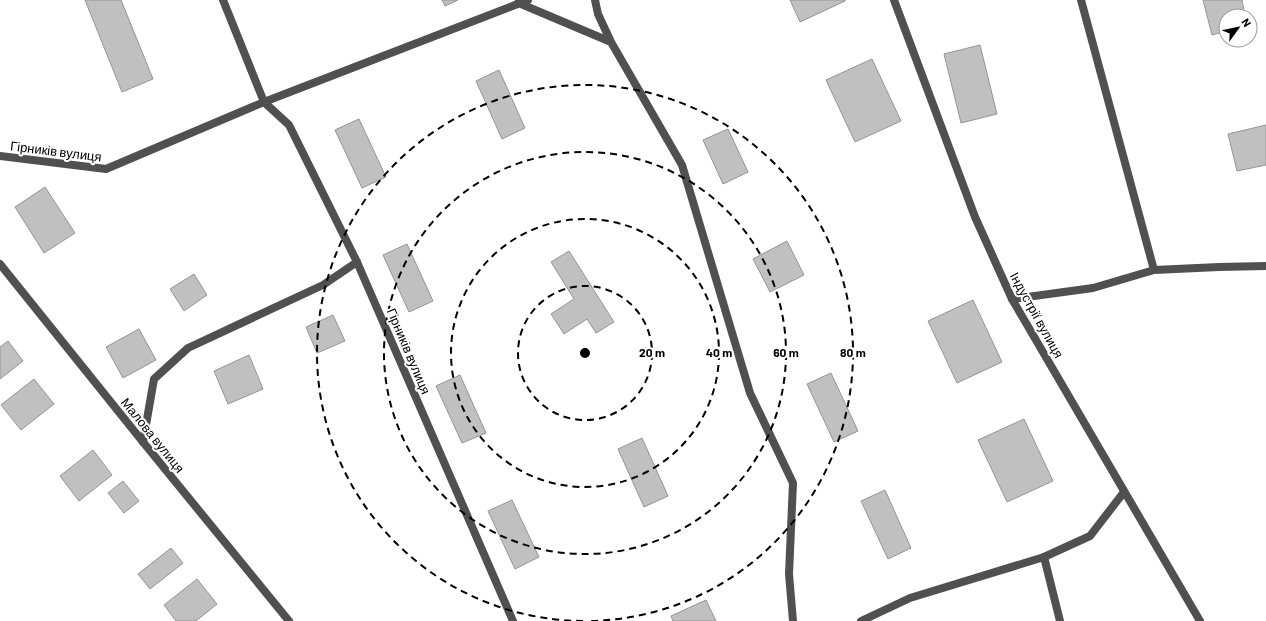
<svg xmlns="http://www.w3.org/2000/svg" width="1266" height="621" font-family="Barlow,sans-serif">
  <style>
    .building { fill: #c0c0c0; stroke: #949494 }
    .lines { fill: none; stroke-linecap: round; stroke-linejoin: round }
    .lane { stroke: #505050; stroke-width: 8 }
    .street { stroke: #505050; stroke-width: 8 }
    .ring { fill: none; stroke: #000; stroke-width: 2; stroke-dasharray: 7 5 }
    .labels { text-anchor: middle; stroke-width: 4; stroke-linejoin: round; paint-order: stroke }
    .street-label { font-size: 13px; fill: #000; stroke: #fff }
    .centre { fill: #000; stroke: #fff; stroke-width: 2 }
    .ring-label { font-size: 12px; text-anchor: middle; font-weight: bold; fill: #000; stroke: #fff; stroke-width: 4; stroke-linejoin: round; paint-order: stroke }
  </style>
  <rect width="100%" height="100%" fill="#fff"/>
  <!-- building -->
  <path class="building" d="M85 0H121L153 79 122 92Z
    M442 0H458L445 6Z
    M790 0H845V1L800 22Z
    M1203 0H1242L1245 16H1226V31L1212 35Z
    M980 45 997 114 961 123 944 54Z
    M872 59 901 121 855 142 826 80Z
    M499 70 525 128 502 139 476 81Z
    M359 119 386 177 362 188 335 130Z
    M1266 125V165L1237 171 1228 134Z
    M728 129 748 172 723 184 703 140Z
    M45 187 75 233 44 253 15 207Z
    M787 241 804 275 770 292 753 259Z
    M407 244 433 301 409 312 383 255Z
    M569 251 614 322 596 333 587 319 564 334 551 314 574 299 551 262Z
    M194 274 207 295 184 311 170 289Z
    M973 300 1002 362 957 383 928 321Z
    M333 315 345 341 317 353 306 327Z
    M139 329 156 360 123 378 106 347Z
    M8 341 23 361 0 379V347Z
    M249 355 263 389 228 404 214 371Z
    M831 373 858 431 834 442 807 384Z
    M460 375 486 433 462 443 436 386Z
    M34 379 54 404 21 430 1 405Z
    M1024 419 1053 481 1007 502 978 440Z
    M642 438 668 496 644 507 618 449Z
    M93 450 112 475 79 501 60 476Z
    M123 481 139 501 124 513 108 493Z
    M885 490 911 548 888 559 861 501Z
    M512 500 539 557 515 569 488 511Z
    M171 548 183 563 150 589 138 574Z
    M197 579 217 604 196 621H176L164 605Z
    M706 600 716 621H673L671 616Z"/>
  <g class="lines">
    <!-- lane -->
    <path class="lane" d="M519 0 521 4 611 42 682 165 750 393 793 483 789 574 793 621
      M595 0 598 14 611 42
      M1081 0 1154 270
      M264 102 528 0
      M1012 299 1093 288 1154 270 1219 267 1266 266
      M143 442 154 379 188 348 323 285 357 262
      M861 621 910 598 1044 557 1090 536 1124 492"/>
    <!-- street -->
    <path class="street" d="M223 0 264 102 289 125 357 262 513 621
      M894 0 975 217 1012 299 1200 621
      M0 156 106 169 264 102
      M0 264 143 442 289 621
      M1044 557 1060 621"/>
  </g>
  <!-- distance rings -->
  <g class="ring">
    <circle cx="585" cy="353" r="67"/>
    <circle cx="585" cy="353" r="134"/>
    <circle cx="585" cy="353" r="201"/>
    <path d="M583 621A268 268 0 1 1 587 621"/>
  </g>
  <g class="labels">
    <!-- street labels -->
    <g class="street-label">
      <text transform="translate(56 151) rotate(7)" y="5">Гірників вулиця</text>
      <text transform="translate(1037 315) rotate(61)" y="5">Індустрії вулиця</text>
      <text transform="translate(409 351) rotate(67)" y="5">Гірників вулиця</text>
      <text transform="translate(153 435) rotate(51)" y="5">Малова вулиця</text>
    </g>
  </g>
  <circle cx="585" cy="353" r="6" class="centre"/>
  <g class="ring-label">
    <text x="652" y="357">20 m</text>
    <text x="719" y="357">40 m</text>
    <text x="786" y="357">60 m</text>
    <text x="853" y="357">80 m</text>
  </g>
  <!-- north arrow -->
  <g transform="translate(1238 28) rotate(57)"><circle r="19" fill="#ffffff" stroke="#999999"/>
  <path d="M0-3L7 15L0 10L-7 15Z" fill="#000000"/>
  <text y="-6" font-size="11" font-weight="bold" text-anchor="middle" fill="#000000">N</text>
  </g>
</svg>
